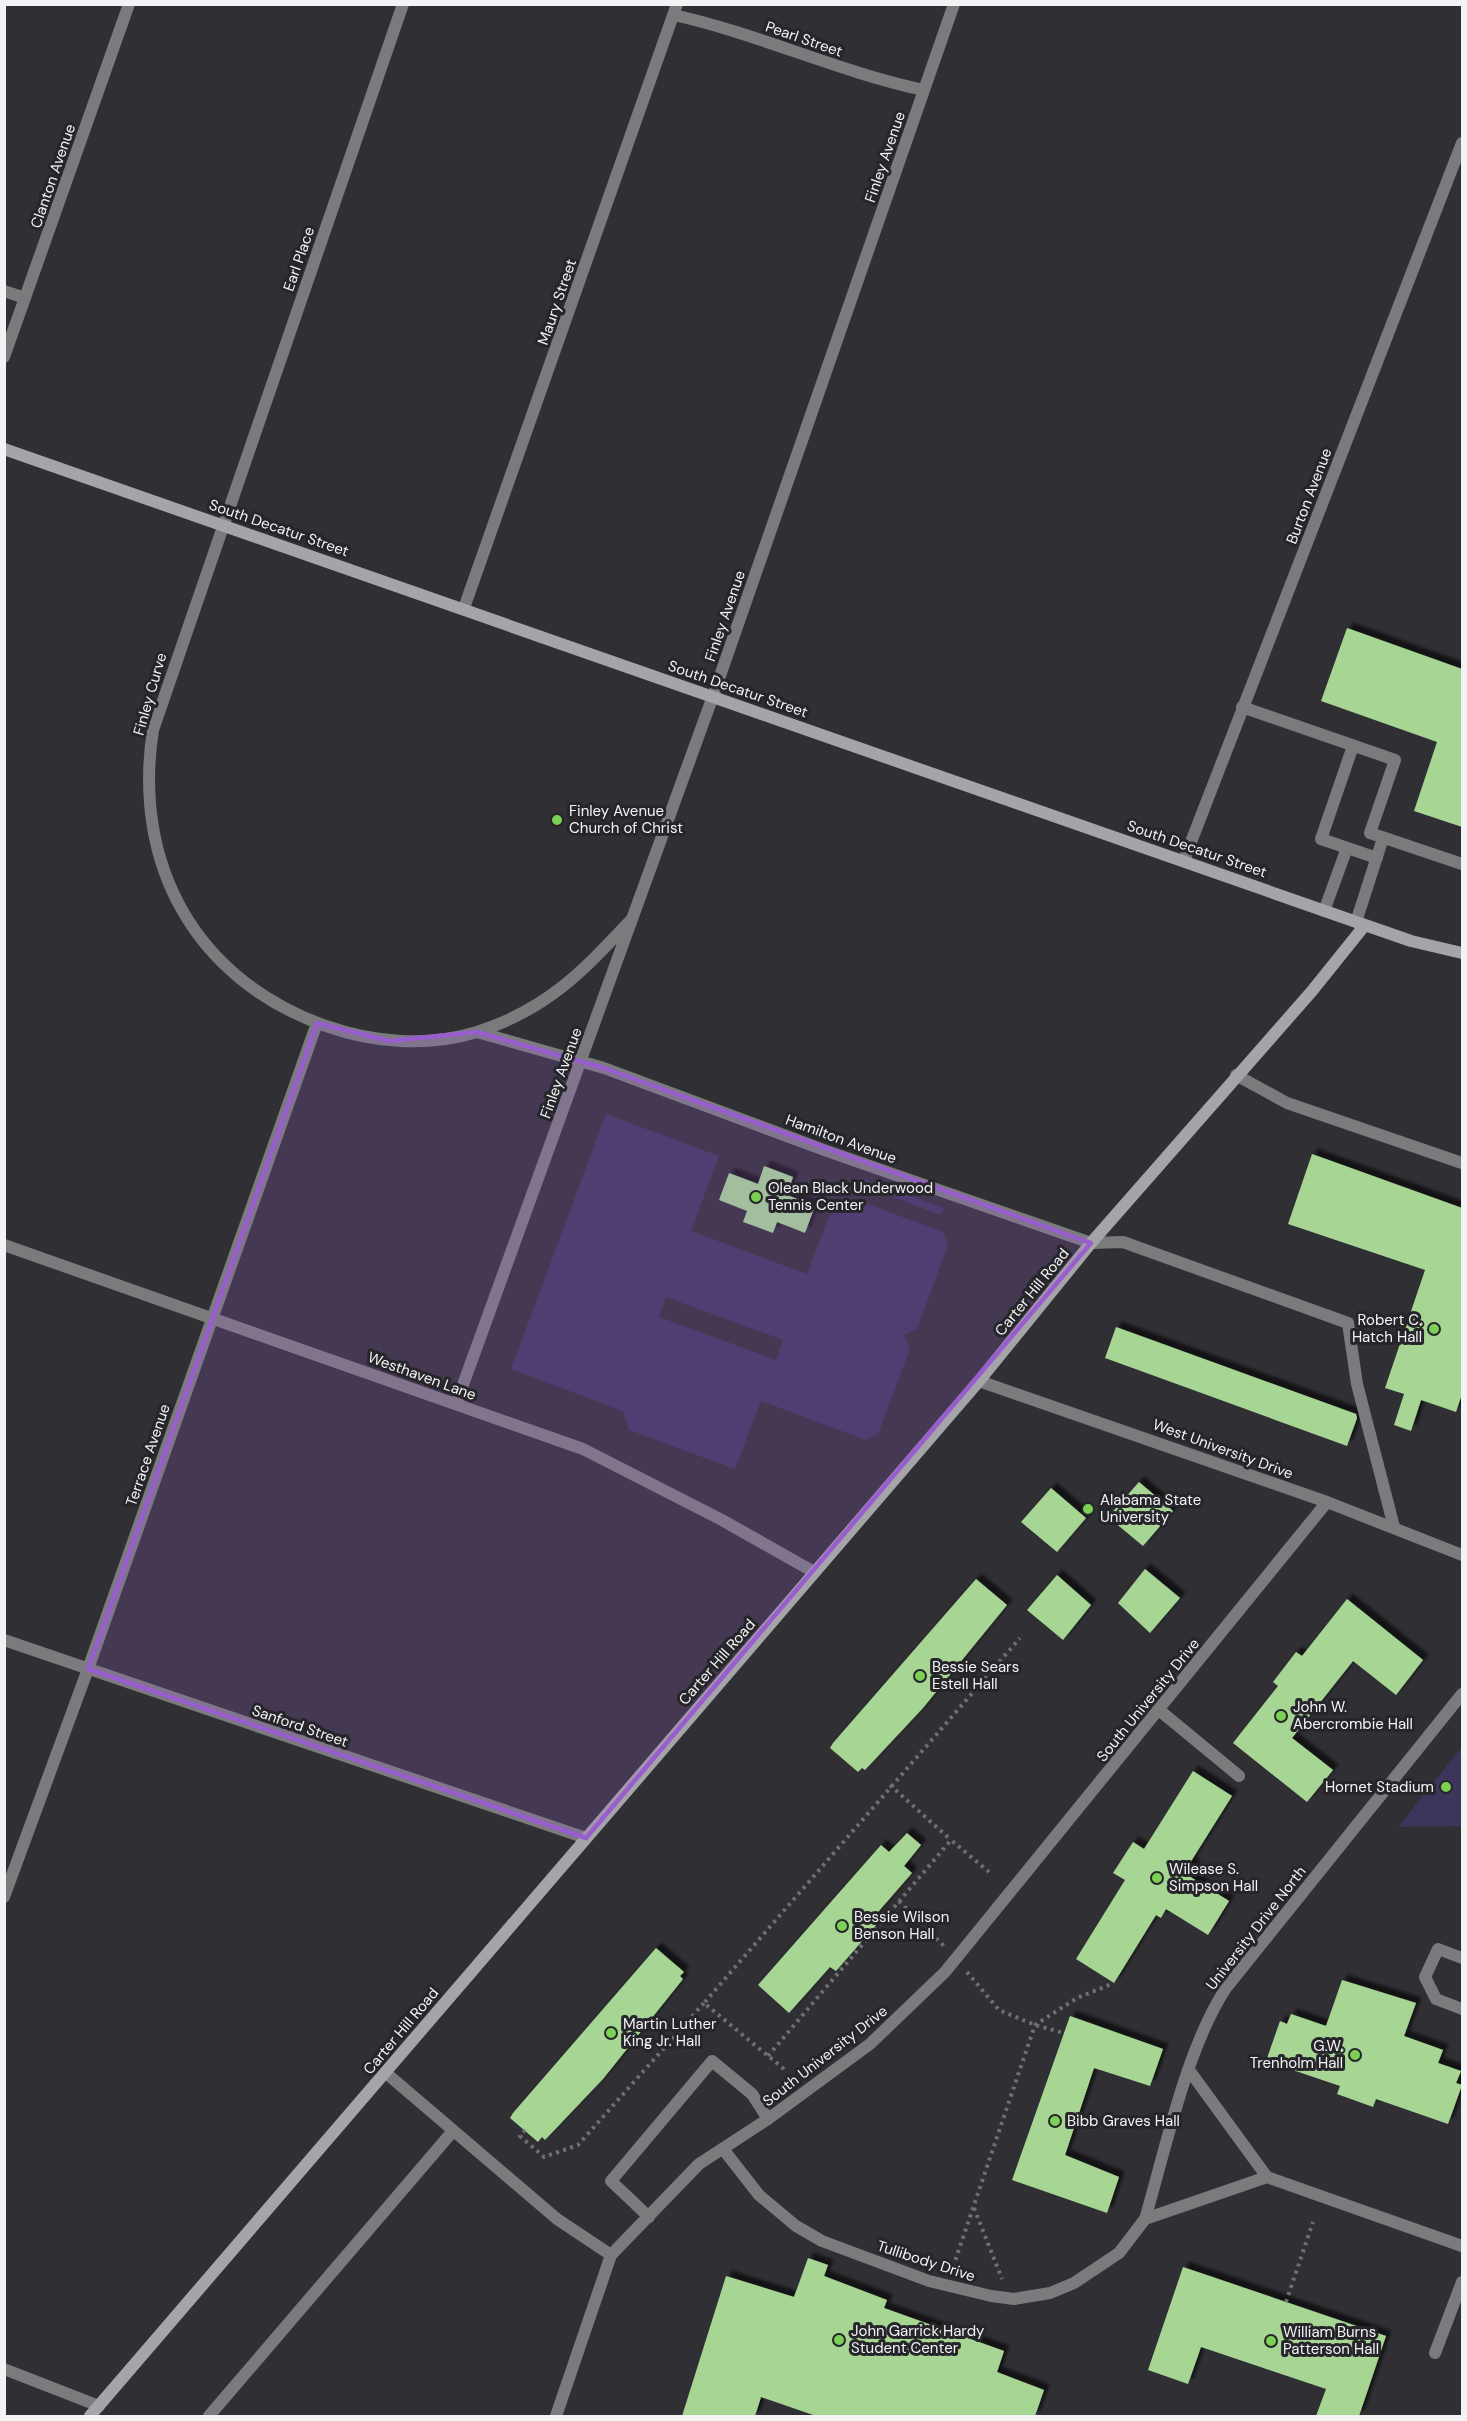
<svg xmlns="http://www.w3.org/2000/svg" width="1467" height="2421" font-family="'DM Sans',sans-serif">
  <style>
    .green { fill: #3d365b; fill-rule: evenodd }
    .building { fill: #a6d594; filter: url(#shadow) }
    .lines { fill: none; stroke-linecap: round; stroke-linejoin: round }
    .path { stroke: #706f74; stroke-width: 4; stroke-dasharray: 3 4.5; stroke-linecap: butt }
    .lane { stroke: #7b7a7d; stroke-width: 12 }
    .street { stroke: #7b7a7d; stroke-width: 12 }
    .secondary { stroke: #a5a4a8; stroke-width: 12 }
    .marked { fill: #995ecd; fill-opacity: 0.2; stroke: #995ecd; stroke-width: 4.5; stroke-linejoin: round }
    .poi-dot { fill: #7cd155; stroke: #26262a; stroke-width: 2 }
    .labels { text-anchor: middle; stroke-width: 6; stroke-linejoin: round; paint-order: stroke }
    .street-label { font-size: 15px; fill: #f3f3f6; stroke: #26262a }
    .poi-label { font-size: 15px; fill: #f3f3f6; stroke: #26262a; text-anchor: start }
  </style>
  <defs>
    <filter id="shadow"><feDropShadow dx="5.5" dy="-5.5" stdDeviation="1.5" flood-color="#0009"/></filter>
  </defs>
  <rect width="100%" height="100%" fill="#302f34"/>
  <!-- green -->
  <path class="green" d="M606 1114 719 1156 691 1231 807 1274 835 1201 846 1196 943 1232 948 1245 917 1329 904 1335 910 1349 878 1434 866 1440 761 1401 735 1469 629 1430 623 1411 511 1369ZM666 1297 783 1340 776 1360 659 1317Z
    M859 1177 944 1208 941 1215 856 1183Z
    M1462 1747V1826L1398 1827Z"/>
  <!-- building -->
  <path class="building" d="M1347 628 1462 669V827L1414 811 1437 742 1321 701Z
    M1312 1154 1462 1208V1394L1456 1412 1421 1400 1411 1431 1394 1425 1404 1394 1385 1388 1425 1270 1288 1224Z
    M764 1166 793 1177 787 1195 815 1206 805 1233 777 1222 773 1233 743 1222 747 1211 719 1200 729 1173 758 1184Z
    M1116 1327 1356 1414 1357 1418 1347 1446 1105 1358Z
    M1139 1482 1173 1511 1143 1546 1108 1517Z
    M1051 1488 1086 1518 1057 1552 1021 1522Z
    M1145 1569 1180 1598 1150 1633 1118 1603Z
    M1057 1575 1091 1605 1063 1640 1027 1610Z
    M976 1579 1007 1605 923 1708 865 1770 862 1768 858 1772 830 1748 833 1743Z
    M1347 1599 1423 1660 1396 1695 1353 1661 1292 1738 1333 1770 1307 1802 1233 1743 1278 1686 1273 1682 1296 1652 1302 1656Z
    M1193 1771 1232 1796 1190 1863 1195 1866 1189 1876 1229 1901 1208 1935 1166 1909 1161 1918 1156 1915 1114 1983 1076 1959 1125 1880 1113 1873 1133 1842 1144 1849Z
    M907 1833 921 1845 904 1866 912 1873 872 1919 877 1924 836 1971 830 1967 789 2013 758 1985 881 1845 889 1852Z
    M656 1948 684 1972 680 1976 683 1979 603 2079 545 2140 542 2137 538 2142 510 2118 513 2113Z
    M1342 1980 1416 2003 1404 2036 1443 2050 1438 2063 1461 2071 1456 2083 1462 2085 1448 2124 1376 2099 1373 2107 1337 2094 1340 2086 1266 2061 1280 2021 1287 2024 1291 2014 1326 2026Z
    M1070 2016 1163 2049 1150 2086 1094 2068 1065 2155 1119 2177 1107 2213 1012 2180Z
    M808 2258 828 2265 824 2276 887 2300 884 2308 1004 2351 997 2372 1044 2390 1035 2416H816L761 2397 755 2416H682L726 2276 794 2297Z
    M1183 2267 1386 2336 1359 2416H1316L1326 2389 1201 2347 1188 2384 1148 2370Z"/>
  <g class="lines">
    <!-- path -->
    <path class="path" d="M890 1785 951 1840
      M899 1901 944 1946
      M967 1972 999 2010 1035 2025 1064 2033
      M768 2056 951 1840 989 1872
      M784 2069 704 2003 1020 1638
      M525 2130 520 2136 544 2157 578 2145 704 2003
      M974 2208 1002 2279
      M953 2267 1035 2025 1077 1998 1114 1983
      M1286 2302 1313 2222"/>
    <!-- lane -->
    <path class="lane" d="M4 291 25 298
      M1242 707 1395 760 1370 833 1462 864
      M1353 746 1321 839 1377 858
      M1324 911 1347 848
      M1356 922 1383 838
      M1236 1075 1287 1103 1462 1163
      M1091 1243 1123 1242 1348 1323 1357 1384 1394 1527
      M1159 1710 1239 1776
      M1462 1958 1438 1949 1425 1977 1436 1999 1462 2009
      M386 2073 557 2219 611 2255
      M649 2217 611 2181 712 2061 752 2094 768 2119
      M1435 2353 1462 2282
      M209 2416 453 2131"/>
    <!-- street -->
    <path class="street" d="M403 4 153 730C132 865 196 980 326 1026 374 1043 428 1047 477 1032 548 1009 583 971 632 919
      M674 15C759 34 839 72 924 90
      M4 357 129 4
      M464 608 677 4
      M1184 860 1462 143
      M477 1032 604 1068 824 1150 1091 1243
      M4 1245 583 1449 722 1520 814 1572
      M979 1381 1327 1502 1462 1555
      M456 1404 713 696 954 4
      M4 1640 586 1838
      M4 1897 88 1669 317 1023
      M1189 2070 1267 2177 1462 2246
      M723 2149 759 2195 796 2226 822 2241 929 2281 991 2296 1014 2299 1050 2293 1074 2283 1119 2253 1145 2219 1267 2177
      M1145 2219C1166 2148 1186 2049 1226 1988L1462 1694
      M4 2369 99 2406
      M556 2416 611 2255 699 2164 768 2119 870 2044 945 1972 1327 1502"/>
    <!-- secondary -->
    <path class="secondary" d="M4 449 1365 925 1411 941 1462 953
      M90 2416 979 1381 1091 1243 1312 991 1365 925"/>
  </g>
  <!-- marked area -->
  <path class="marked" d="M317 1023 390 1041 477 1032 604 1068 1091 1243 586 1838 88 1669Z"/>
  <!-- markers -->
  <g class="poi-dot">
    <circle cx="557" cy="820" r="6"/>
    <circle cx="756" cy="1197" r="6"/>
    <circle cx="1434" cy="1329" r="6"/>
    <circle cx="1088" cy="1509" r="6"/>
    <circle cx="920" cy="1676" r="6"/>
    <circle cx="1281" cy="1716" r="6"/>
    <circle cx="1446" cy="1787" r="6"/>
    <circle cx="1157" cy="1878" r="6"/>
    <circle cx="842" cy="1926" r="6"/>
    <circle cx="611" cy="2033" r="6"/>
    <circle cx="1355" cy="2055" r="6"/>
    <circle cx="1055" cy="2121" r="6"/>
    <circle cx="839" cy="2340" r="6"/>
    <circle cx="1271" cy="2341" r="6"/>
  </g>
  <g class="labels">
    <!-- street labels -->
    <g class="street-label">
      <text transform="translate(804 39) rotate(19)" y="5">Pearl Street</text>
      <text transform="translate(885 157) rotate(-71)" y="5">Finley Avenue</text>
      <text transform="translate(53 176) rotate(-71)" y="5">Clanton Avenue</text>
      <text transform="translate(299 259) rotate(-71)" y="5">Earl Place</text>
      <text transform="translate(557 302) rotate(-71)" y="5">Maury Street</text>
      <text transform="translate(1309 496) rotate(-69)" y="5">Burton Avenue</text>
      <text transform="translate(279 528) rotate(19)" y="5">South Decatur Street</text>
      <text transform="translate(725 616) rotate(-71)" y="5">Finley Avenue</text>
      <text transform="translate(738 689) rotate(19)" y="5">South Decatur Street</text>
      <text transform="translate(150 694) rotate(-74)" y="5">Finley Curve</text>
      <text transform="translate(1197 849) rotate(19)" y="5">South Decatur Street</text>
      <text transform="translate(561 1073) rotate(-70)" y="5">Finley Avenue</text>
      <text transform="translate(841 1139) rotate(20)" y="5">Hamilton Avenue</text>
      <text transform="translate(1032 1292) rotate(-51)" y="5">Carter Hill Road</text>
      <text transform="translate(422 1376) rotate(20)" y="5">Westhaven Lane</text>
      <text transform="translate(1223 1449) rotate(20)" y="5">West University Drive</text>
      <text transform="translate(148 1455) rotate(-71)" y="5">Terrace Avenue</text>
      <text transform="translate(717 1662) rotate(-49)" y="5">Carter Hill Road</text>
      <text transform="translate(1148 1700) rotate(-51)" y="5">South University Drive</text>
      <text transform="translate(300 1726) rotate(19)" y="5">Sanford Street</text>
      <text transform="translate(1256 1928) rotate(-52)" y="5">University Drive North</text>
      <text transform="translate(401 2031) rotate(-50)" y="5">Carter Hill Road</text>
      <text transform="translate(825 2056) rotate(-38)" y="5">South University Drive</text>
      <text transform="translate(926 2261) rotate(18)" y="5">Tullibody Drive</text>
    </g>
    <!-- poi labels -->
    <g class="poi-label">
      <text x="569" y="816">Finley Avenue<tspan x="569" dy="17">Church of Christ</tspan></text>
      <text x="768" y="1193">Olean Black Underwood<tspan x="768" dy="17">Tennis Center</tspan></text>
      <text x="1422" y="1325" text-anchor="end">Robert C.<tspan x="1422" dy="17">Hatch Hall</tspan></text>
      <text x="1100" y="1505">Alabama State<tspan x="1100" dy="17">University</tspan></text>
      <text x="932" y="1672">Bessie Sears<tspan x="932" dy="17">Estell Hall</tspan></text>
      <text x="1293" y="1712">John W.<tspan x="1293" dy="17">Abercrombie Hall</tspan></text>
      <text x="1434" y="1792" text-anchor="end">Hornet Stadium</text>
      <text x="1169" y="1874">Wilease S.<tspan x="1169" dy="17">Simpson Hall</tspan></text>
      <text x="854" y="1922">Bessie Wilson<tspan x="854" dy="17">Benson Hall</tspan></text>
      <text x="623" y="2029">Martin Luther<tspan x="623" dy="17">King Jr. Hall</tspan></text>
      <text x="1343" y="2051" text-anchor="end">G.W.<tspan x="1343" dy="17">Trenholm Hall</tspan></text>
      <text x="1067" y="2126">Bibb Graves Hall</text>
      <text x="851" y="2336">John Garrick Hardy<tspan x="851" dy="17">Student Center</tspan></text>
      <text x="1283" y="2337">William Burns<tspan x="1283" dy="17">Patterson Hall</tspan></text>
    </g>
  </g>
  <!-- border -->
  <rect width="1467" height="2421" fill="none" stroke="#f3f3f6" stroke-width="12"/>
</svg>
